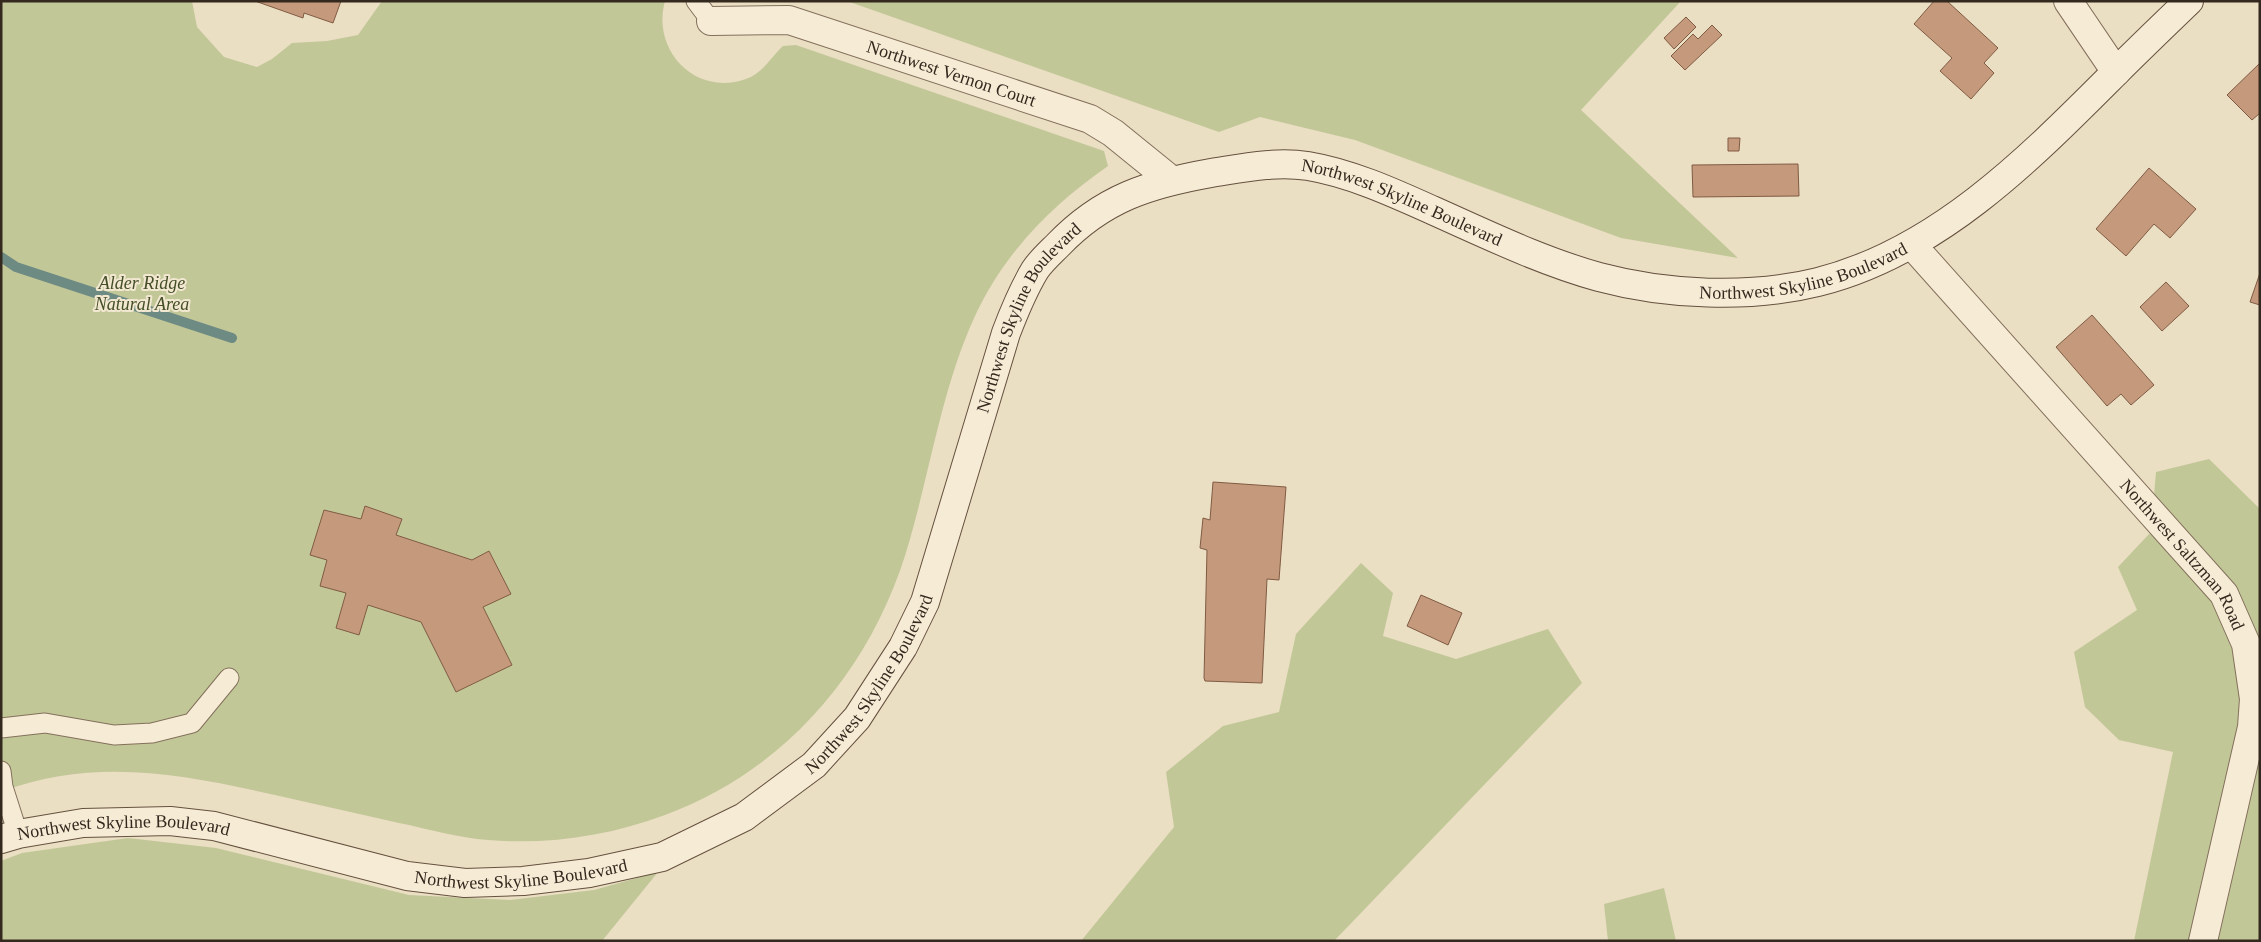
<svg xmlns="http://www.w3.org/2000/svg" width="2261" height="942" font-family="Georgia,serif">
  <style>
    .green { fill: #c2c798 }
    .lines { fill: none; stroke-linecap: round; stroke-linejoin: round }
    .stream { stroke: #6d8a83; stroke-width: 10 }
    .building { fill: #c59a7c; stroke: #805b43 }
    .service-casing { stroke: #83705c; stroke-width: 21 }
    .minor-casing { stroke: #83705c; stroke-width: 30 }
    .secondary-casing { stroke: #65513f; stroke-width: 30 }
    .service { stroke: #f6ecd6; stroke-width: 19 }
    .minor { stroke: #f6ecd6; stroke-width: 28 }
    .secondary { stroke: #f6ecd6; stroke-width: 28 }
    .labels { text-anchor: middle; stroke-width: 4; stroke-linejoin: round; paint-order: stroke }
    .street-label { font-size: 18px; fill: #34291e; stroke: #f2e8d2 }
    .park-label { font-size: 18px; font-style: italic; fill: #454f27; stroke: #f2e8d2 }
  </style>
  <rect width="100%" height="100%" fill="#eadec3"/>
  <!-- green -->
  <path class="green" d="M1 1H192L197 27 224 57 257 67 272 59 292 43 327 41 358 35 382 1H665C651 51 696 97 746 79 764 72 770 58 783 46L796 45 1104 151 1108 166C1052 205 1004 253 975 316 943 385 931 466 910 539 875 665 789 769 665 815 609 836 548 845 488 840 458 838 429 829 399 823 358 814 316 804 275 795 180 774 95 757 1 792Z
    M847 1H1681L1581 110 1738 258 1621 238 1355 140 1260 117 1219 132Z
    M2209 459 2260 509V941H2134L2173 752 2119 740 2085 707 2074 652 2137 610 2118 567 2151 532 2156 472Z
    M1361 563 1393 593 1383 636 1456 659 1548 629 1582 683 1334 941H1081L1174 827 1166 772 1223 726 1279 712 1296 634Z
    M128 838 216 848 409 895 510 900 594 890 658 872 602 941H1V861L22 853Z
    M1664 888 1676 941H1608L1604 904Z"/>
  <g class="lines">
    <!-- stream -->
    <path class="stream" d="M1 257 16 267 232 338"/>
  </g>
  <!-- building -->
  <path class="building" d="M255 1H341L333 23 304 13 303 18Z
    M1934 1H1947L1998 48 1984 63 1994 73 1971 99 1940 71 1952 58 1914 24Z
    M1686 17 1696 27 1674 49 1664 38Z
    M1712 25 1722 35 1685 70 1671 56 1693 34 1698 39Z
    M2260 63V113L2252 120 2227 95Z
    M1728 138H1740L1739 151H1728Z
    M1798 164 1799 196 1693 197 1692 165Z
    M2149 168 2196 209 2170 238 2154 224 2126 256 2096 229Z
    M2260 273V305L2250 302Z
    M2166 282 2189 306 2162 331 2140 307Z
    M2092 315 2154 385 2131 405 2121 394 2107 406 2056 347Z
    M1213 482 1286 487 1279 580 1267 579 1262 683 1205 681 1204 678 1207 550 1200 548 1203 518 1210 520Z
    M365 506 402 519 396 535 472 560 489 551 511 594 483 607 512 665 456 692 421 622 368 605 359 635 336 628 346 593 320 586 327 560 310 555 324 510 361 519Z
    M1421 595 1462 613 1448 645 1407 626Z"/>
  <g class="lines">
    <defs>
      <path id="service" d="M696 1 711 21
        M1 728 45 723 114 735 152 733 192 723 229 678
        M1 771 3 787 18 834"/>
      <g id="minor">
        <path d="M2068 1 2116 72"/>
        <path id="s1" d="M711 21 789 20 1090 119 1113 133 1171 180"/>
        <path id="s2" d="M1912 245 2224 594 2246 644 2254 699 2252 727 2203 941"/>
      </g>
      <g id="secondary">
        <path id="s3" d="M1 839 18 834 83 823 170 821 214 826 407 876 465 883 523 881 589 873 662 857 744 817 814 765 857 718 903 647 925 602 1006 333C1014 312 1023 290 1035 270 1041 261 1050 253 1058 245 1103 198 1149 184 1211 173 1243 168 1275 161 1308 166 1350 173 1392 192 1432 210 1486 234 1541 261 1599 277 1666 295 1750 299 1818 282 1938 252 2030 158 2115 73 2139 49 2164 25 2189 1"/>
      </g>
    </defs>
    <!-- service casing -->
    <use href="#service" class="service-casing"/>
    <!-- minor casing -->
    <use href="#minor" class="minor-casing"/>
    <!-- secondary casing -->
    <use href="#secondary" class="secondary-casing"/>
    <!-- service -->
    <use href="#service" class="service"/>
    <!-- minor -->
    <use href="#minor" class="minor"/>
    <!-- secondary -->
    <use href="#secondary" class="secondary"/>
  </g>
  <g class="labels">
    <!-- street labels -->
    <g class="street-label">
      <text dy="6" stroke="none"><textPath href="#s1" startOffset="249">Northwest Vernon Court</textPath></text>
      <text dy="6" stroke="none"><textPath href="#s3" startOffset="1804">Northwest Skyline Boulevard</textPath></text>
      <text dy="6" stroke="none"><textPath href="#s3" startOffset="2224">Northwest Skyline Boulevard</textPath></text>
      <text dy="6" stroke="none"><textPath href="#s3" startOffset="1354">Northwest Skyline Boulevard</textPath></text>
      <text dy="6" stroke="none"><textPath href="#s2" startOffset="412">Northwest Saltzman Road</textPath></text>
      <text dy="6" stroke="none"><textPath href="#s3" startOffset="949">Northwest Skyline Boulevard</textPath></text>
      <text dy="6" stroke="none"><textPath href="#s3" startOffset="124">Northwest Skyline Boulevard</textPath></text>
      <text dy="6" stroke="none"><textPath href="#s3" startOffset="529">Northwest Skyline Boulevard</textPath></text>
    </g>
    <!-- park labels -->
    <g class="park-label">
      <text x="142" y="289">Alder Ridge<tspan x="142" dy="21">Natural Area</tspan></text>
    </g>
  </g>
  <!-- border -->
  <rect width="2261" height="942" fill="none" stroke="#34291e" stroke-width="5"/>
</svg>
